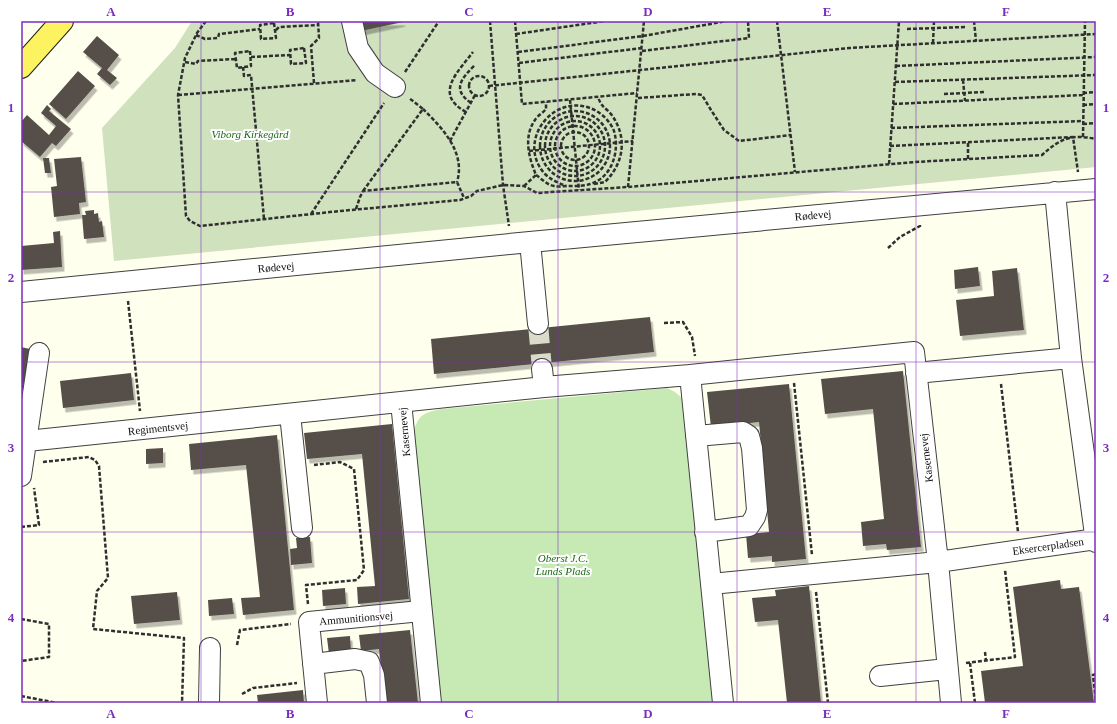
<svg xmlns="http://www.w3.org/2000/svg" width="1117" height="724" font-family="Georgia,serif">
  <style>
    .green { fill: #c7eab5 }
    .cemetery { fill: #cfe1bd }
    .building { fill: #565049; filter: url(#shadow) }
    .lines { fill: none; stroke-linecap: round; stroke-linejoin: round }
    .minor-tunnel { stroke: #dbdbcb; stroke-width: 20; stroke-dasharray: 20 10; stroke-linecap: butt }
    .minor-casing { stroke: #404040; stroke-width: 22 }
    .major-casing { stroke: #1e1e1e; stroke-width: 24 }
    .path { stroke: #2f2f2f; stroke-width: 2.5; stroke-dasharray: 4 2; stroke-linecap: butt }
    .minor { stroke: #fff; stroke-width: 20 }
    .major { stroke: #fdf25f; stroke-width: 22 }
    .grid { fill: none; stroke: #7b2cbf; stroke-width: 1; stroke-opacity: 0.55 }
    .labels { text-anchor: middle; stroke-width: 4; stroke-linejoin: round; paint-order: stroke }
    .park-label { font-size: 11px; font-style: italic; fill: #1d671b; stroke: #fff }
    .street-label { font-size: 11px; fill: #0d0d0d; stroke: #fff }
    .neatline { fill: none; stroke: #7b2cbf; stroke-width: 1.5 }
    .grid-label { font-size: 13px; text-anchor: middle; font-weight: bold; fill: #7b2cbf }
  </style>
  <defs>
    <filter id="shadow"><feDropShadow dx="2.5" dy="4.5" stdDeviation="0" flood-color="#0004"/></filter>
  </defs>
  <rect width="100%" height="100%" fill="#ffffed"/>
  <!-- green -->
  <path class="green" d="M667 388 675 392 682 398 714 703H441L414 431C418 414 426 412 442 409Z"/>
  <!-- cemetery -->
  <path class="cemetery" d="M192 21H1096V167L114 261 102 128 175 48Z"/>
  <!-- building -->
  <path class="building" d="M359 21H402L403 22 361 31Z
    M97 36 119 55 107 70 117 78 110 85 97 74 102 68 83 52Z
    M78 71 95 86 66 119 49 104Z
    M47 105 51 109 49 111 71 129 56 146 52 143 40 157 21 141V122L27 115 49 135 56 126 41 113Z
    M81 157 86 202 79 203 80 214 54 217 51 187 57 186 54 159Z
    M43 158H49L51 173H45Z
    M94 210V214L98 213 99 222 102 221 104 237 84 239 82 215H86L85 211Z
    M60 231 62 267 21 270V246L54 243 53 232Z
    M978 267 980 286 955 289 954 270Z
    M1017 268 1024 330 960 336 956 300 994 296 992 271Z
    M650 317 654 352 434 374 431 339Z
    M21 347 30 349 22 393 21 392Z
    M903 371 921 547 887 550 886 544 863 546 861 522 884 519 873 409 825 414 821 379Z
    M131 373 134 400 63 408 60 381Z
    M789 384 806 559 772 562V556L748 558 746 534 769 532 759 422 711 427 707 392Z
    M392 424 409 599 358 604 357 587 375 586 362 454 307 459 304 433Z
    M277 435 294 610 243 615 241 598 260 597 246 465 191 470 189 444Z
    M163 448V463L146 464V449Z
    M310 537 312 563 291 565 290 549 297 548 296 538Z
    M1060 580 1061 589 1079 587 1094 703H985L981 671 1023 666 1013 587Z
    M809 586 821 703H787L778 620 755 622 752 598 776 596 775 590Z
    M345 588 346 604 323 606 322 590Z
    M177 592 180 620 134 624 131 596Z
    M232 598 234 614 209 616 208 600Z
    M410 630 418 703H385L379 649 361 651 359 635Z
    M350 636 351 651 329 654 327 638Z
    M303 690 304 703H258L257 695Z"/>
  <g class="lines">
    <!-- minor-tunnel -->
    <path class="minor-tunnel" d="M538 324 542 369"/>
    <defs>
      <path id="minor" d="M352 21 358 48 375 73 395 87
        M1055 192 1071 358 1096 542
        M530 242 538 324
        M21 292 530 242 1096 189
        M542 369 544 387
        M916 373 1071 358
        M690 375 723 703
        M401 402 431 703
        M290 414 302 528
        M696 436 743 432 749 436 752 448 757 510 755 517 749 526 705 532
        M27 441 544 387 690 375 914 352 938 562 711 584
        M21 476 39 353
        M313 664 355 659 369 662 374 675 377 703
        M880 676 947 669
        M209 703 210 648
        M317 703 309 622 421 611
        M951 703 938 562 1096 539"/>
      <path id="major" d="M21 67 62 21"/>
    </defs>
    <!-- minor casing -->
    <use href="#minor" class="minor-casing"/>
    <!-- major casing -->
    <use href="#major" class="major-casing"/>
    <!-- path -->
    <path class="path" d="M206 21 197 33 185 58 178 95 186 216 190 221 200 226 340 211 460 200 471 196 477 191 503 185 524 186 537 193 628 187 915 162 1042 155C1061 138 1071 134 1096 139
      M490 21 503 185 509 226
      M515 21 522 104 637 93
      M777 21 795 172
      M974 21 976 41
      M274 23 276 38 261 39 260 25Z
      M907 29 966 27
      M276 30 279 27 318 25
      M516 34 605 21
      M196 35 205 39 218 38 219 34 260 29
      M933 43 934 21
      M304 48 306 63 291 64 290 50Z
      M250 51 251 66 237 68 235 53Z
      M642 51 749 38 748 21
      M518 52 643 36 727 21
      M251 57 290 55
      M185 62 196 64 198 61 235 59
      M519 63 642 48
      M896 66 1096 57
      M243 67 244 76 251 75 264 219
      M405 72 439 21
      M469 86a10 10 0 1 1 20 0a10 10 0 1 1-20 0Z
      M963 80 965 101
      M895 82 1096 75
      M314 83 311 46 319 38 318 21
      M489 86 849 48 1096 34
      M1083 93 1096 92
      M944 94 984 92
      M178 95 357 80
      M638 98 696 94 702 95 711 110 724 130 739 141 791 135
      M570 100 579 190
      M471 103C451 89 462 78 475 65
      M893 104 1084 95
      M1083 105 1096 104
      M423 109C442 128 466 152 457 182
      M540 146a35 35 0 1 1 70 0a35 35 0 1 1-70 0Z
      M466 112C433 94 458 72 473 52
      M545 146a30 30 0 1 1 60 0a30 30 0 1 1-60 0Z
      M550 146a25 25 0 1 1 50 0a25 25 0 1 1-50 0Z
      M1083 124 1096 123
      M555 146a20 20 0 1 1 40 0a20 20 0 1 1-40 0Z
      M891 128 1083 121
      M561 146a14 14 0 1 1 28 0a14 14 0 1 1-28 0Z
      M1083 137 1085 21
      M450 141 475 95
      M890 146 1073 137 1078 172
      M529 151 633 141
      M968 159V142
      M889 164 899 21
      M536 175C542 179 547 185 554 186 558 187 564 186 569 186 576 186 584 186 590 184 612 178 620 151 614 131 610 121 601 112 590 108 551 94 516 143 545 174 551 180 559 183 566 186
      M594 184 605 182C624 163 628 137 611 114 604 106 602 108 598 97
      M524 186 536 175C529 158 523 137 535 120 537 116 543 113 546 109V102
      M628 187 644 21
      M363 191 423 109 409 98
      M356 209 360 197 363 191 457 182 464 198
      M311 214 384 103
      M888 248 900 237 920 226V224
      M128 301 140 411
      M664 323 683 322 692 337 695 356
      M794 383 812 555
      M1001 384 1018 532
      M43 462 89 457 95 460 99 466 108 578 97 591 93 629 184 638 182 703
      M21 527 39 525 34 488
      M816 592 828 703
      M308 604 306 585 357 580 364 570 354 469 340 462 314 465
      M21 619 49 624V657L21 661
      M237 645 240 630 291 624
      M985 652 986 661
      M966 663 1015 657 1005 570
      M970 663 975 703
      M1096 674 1093 675 1096 700
      M242 694 253 688 297 683
      M21 696 57 703"/>
    <!-- minor -->
    <use href="#minor" class="minor"/>
    <!-- major -->
    <use href="#major" class="major"/>
  </g>
  <!-- grid -->
  <path class="grid" d="M201 21V703M380 21V703M558 21V703M737 21V703M916 21V703M21 192H1096M21 362H1096M21 532H1096"/>
  <g class="labels">
    <!-- park labels -->
    <g class="park-label">
      <text x="250" y="138">Viborg Kirkegård</text>
      <text x="563" y="562">Oberst J.C.<tspan x="563" dy="13">Lunds Plads</tspan></text>
    </g>
    <!-- street labels -->
    <g class="street-label">
      <text transform="translate(813 215) rotate(-5)" y="4">Rødevej</text>
      <text transform="translate(276 267) rotate(-5)" y="4">Rødevej</text>
      <text transform="translate(158 428) rotate(-6)" y="4">Regimentsvej</text>
      <text transform="translate(404 432) rotate(-95)" y="4">Kasernevej</text>
      <text transform="translate(926 458) rotate(-97)" y="4">Kasernevej</text>
      <text transform="translate(1048 546) rotate(-8)" y="4">Eksercerpladsen</text>
      <text transform="translate(356 618) rotate(-5)" y="4">Ammunitionsvej</text>
    </g>
  </g>
  <!-- border -->
  <rect width="1117" height="724" fill="none" stroke="#ffffff" stroke-width="44"/>
  <rect x="22" y="22" width="1073" height="680" class="neatline"/>
  <g class="grid-label">
    <text x="111" y="16">A</text>
    <text x="290" y="16">B</text>
    <text x="469" y="16">C</text>
    <text x="648" y="16">D</text>
    <text x="827" y="16">E</text>
    <text x="1006" y="16">F</text>
    <text x="11" y="112">1</text>
    <text x="1106" y="112">1</text>
    <text x="11" y="282">2</text>
    <text x="1106" y="282">2</text>
    <text x="11" y="452">3</text>
    <text x="1106" y="452">3</text>
    <text x="11" y="622">4</text>
    <text x="1106" y="622">4</text>
    <text x="111" y="718">A</text>
    <text x="290" y="718">B</text>
    <text x="469" y="718">C</text>
    <text x="648" y="718">D</text>
    <text x="827" y="718">E</text>
    <text x="1006" y="718">F</text>
  </g>
</svg>
